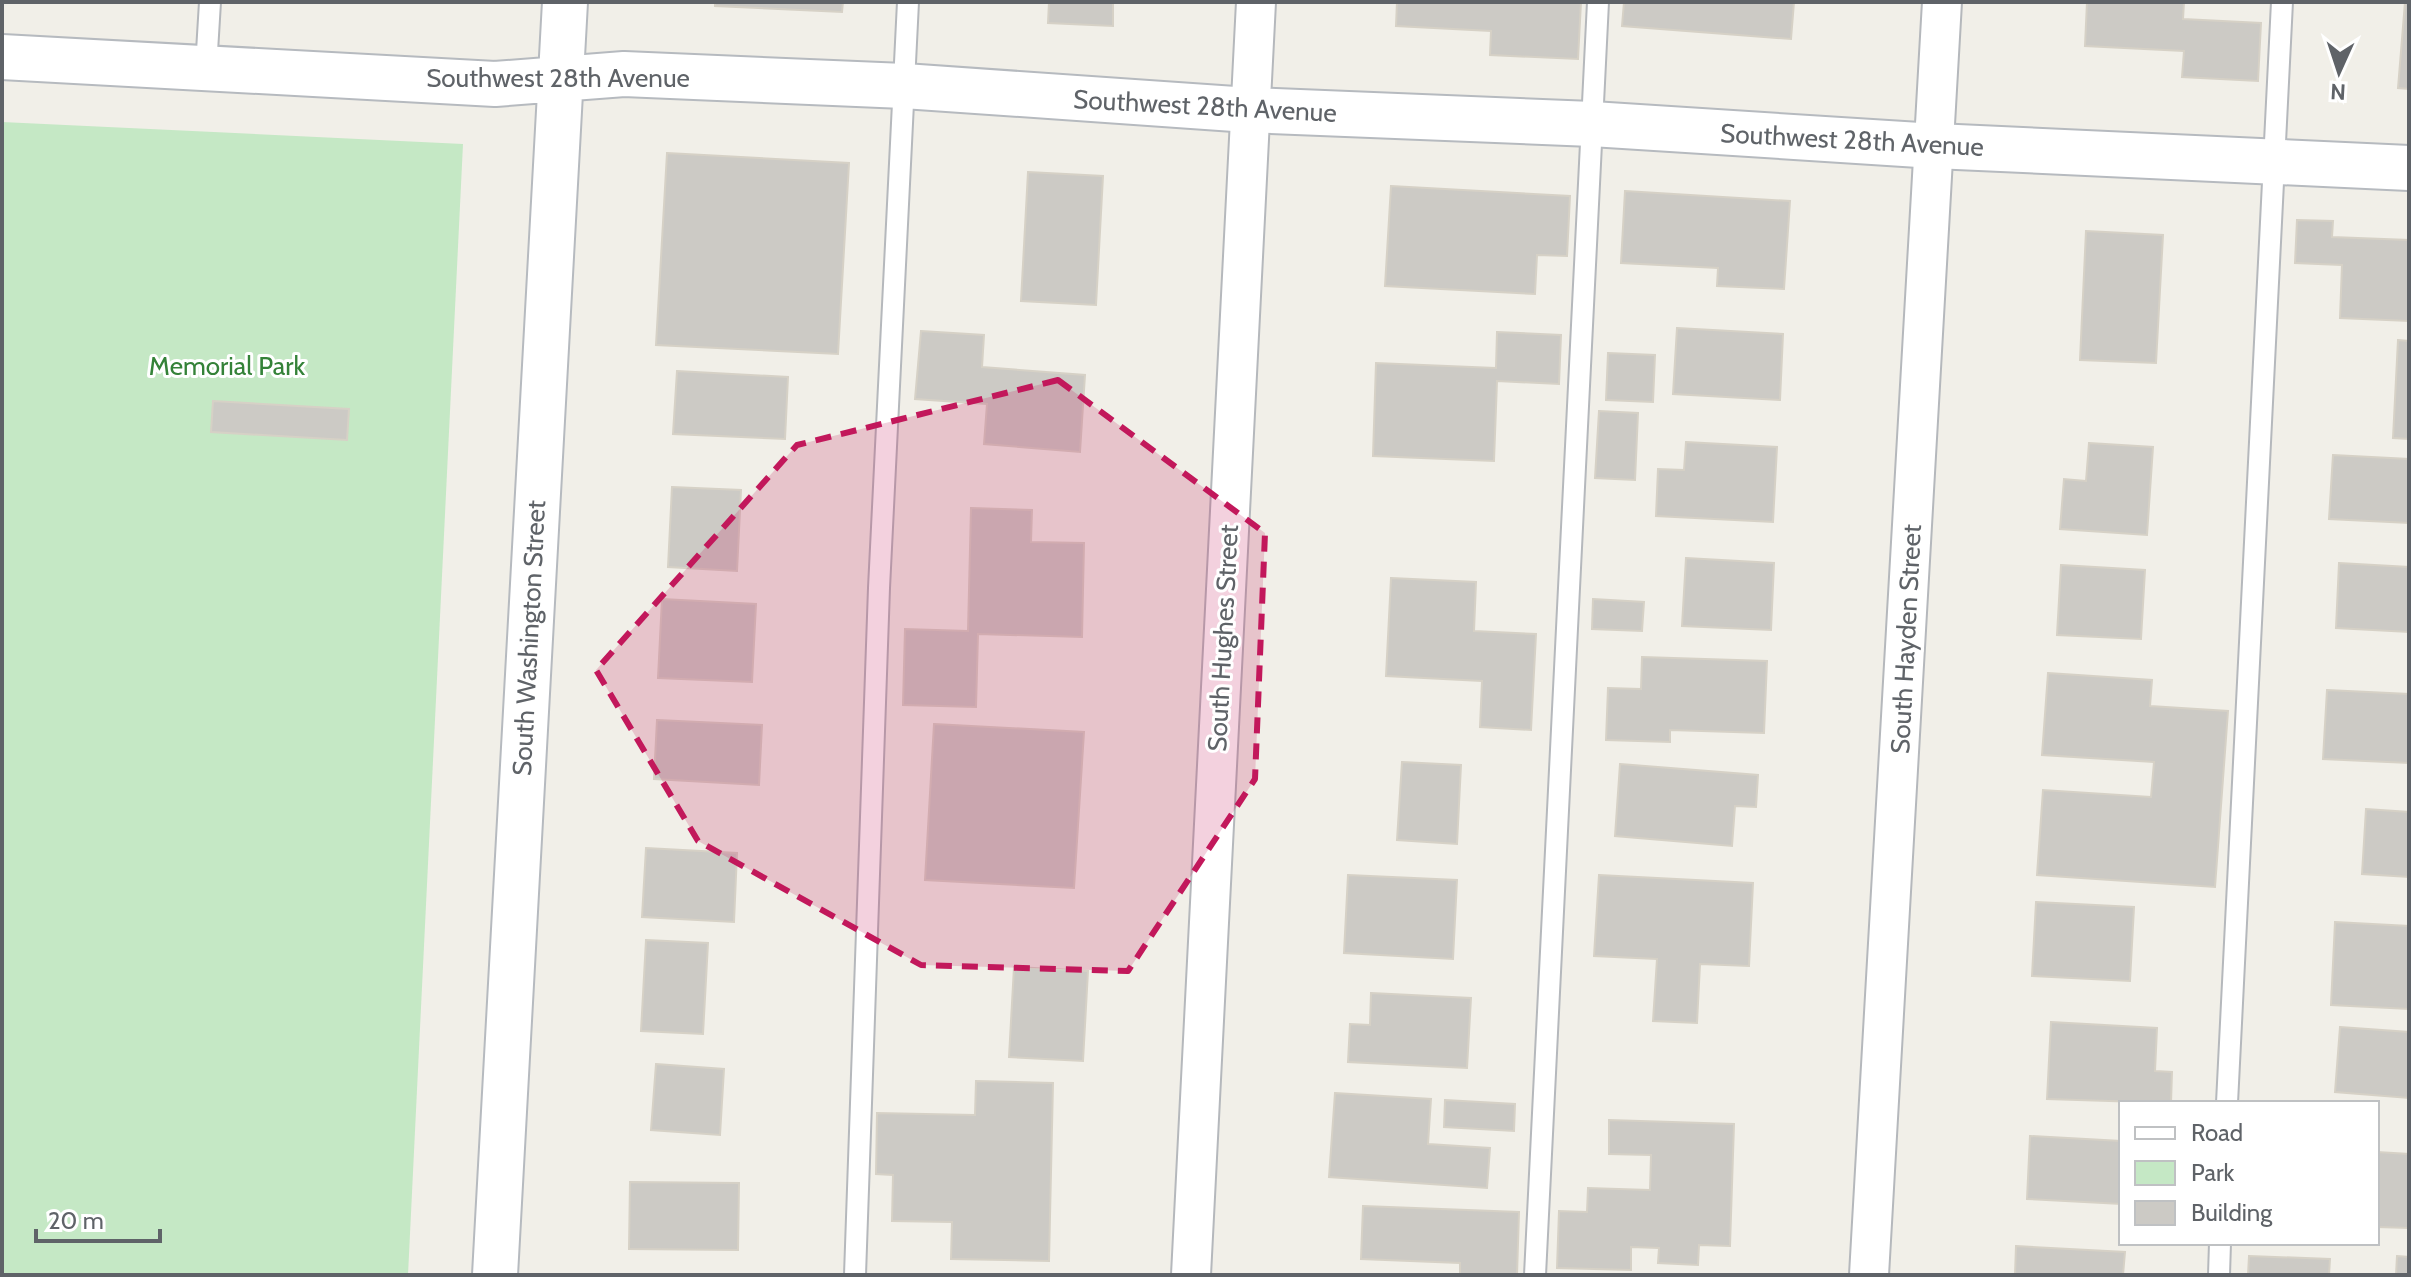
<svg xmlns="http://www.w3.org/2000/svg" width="2411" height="1277" font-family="Cabin,sans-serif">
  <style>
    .green { fill: #c5e8c5 }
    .building { fill: #cccac5; stroke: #d6d1c6; stroke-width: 2 }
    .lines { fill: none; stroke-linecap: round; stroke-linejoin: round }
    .lane-casing { stroke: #b5b8bc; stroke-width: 24 }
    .street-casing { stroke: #b5b8bc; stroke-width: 42 }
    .secondary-casing { stroke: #b6babf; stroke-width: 48 }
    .lane { stroke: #fff; stroke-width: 20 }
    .street { stroke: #fff; stroke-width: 38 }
    .secondary { stroke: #fff; stroke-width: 44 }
    .marked { fill: #c2185b; fill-opacity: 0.2; stroke: #c2185b; stroke-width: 6; stroke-dasharray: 16 10; stroke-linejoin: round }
    .labels { text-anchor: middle; stroke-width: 6; stroke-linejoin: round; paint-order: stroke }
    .street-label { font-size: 26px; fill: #5f6368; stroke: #fff }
    .park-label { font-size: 26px; fill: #348238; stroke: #fff }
  </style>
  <rect width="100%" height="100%" fill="#f1efe8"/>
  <!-- green -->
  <path class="green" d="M2 122 463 144 408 1275H2Z"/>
  <!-- building -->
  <path class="building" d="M715 2H843L842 12 715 6Z
    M1049 2H1113V26L1048 23Z
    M1397 2H1581L1578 59 1490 55 1491 31 1396 26Z
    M1624 2H1794L1791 39 1622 26Z
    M2087 2H2184L2183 19 2261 23 2258 81 2182 77 2184 51 2085 46Z
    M2405 2H2409V89L2398 88Z
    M667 153 849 163 838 354 656 345Z
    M1028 172 1103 176 1096 305 1021 301Z
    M1391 186 1570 196 1567 256 1537 255 1535 294 1385 286Z
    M1625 191 1790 201 1784 289 1717 286 1718 268 1621 263Z
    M2297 220 2333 221 2332 237 2409 240V321L2340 318 2342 265 2295 263Z
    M2086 231 2163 235 2156 363 2080 360Z
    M1677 328 1783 334 1780 400 1673 394Z
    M921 331 984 335 982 367 1085 375 1080 452 984 444 987 404 915 399Z
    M1497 332 1561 335 1559 384 1497 381 1494 461 1373 456 1376 363 1496 368Z
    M2398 340 2409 341V439L2393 438Z
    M1608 353 1655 355 1653 402 1606 400Z
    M677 371 788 377 785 439 673 434Z
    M213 401 349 409 347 440 211 432Z
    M1599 411 1638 413 1635 480 1595 478Z
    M1686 442 1777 447 1773 522 1656 516 1658 469 1684 470Z
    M2089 443 2153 447 2147 535 2060 529 2064 479 2086 481Z
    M2333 455 2409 459V523L2329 519Z
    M672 487 741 490 737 571 668 567Z
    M971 508 1032 510 1031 542 1084 543 1082 637 978 634 976 707 903 705 905 629 968 631Z
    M1686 558 1774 563 1771 630 1682 626Z
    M2339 563 2409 567V632L2336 628Z
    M2061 565 2145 570 2141 639 2057 635Z
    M1391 578 1476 582 1474 631 1536 634 1531 730 1480 727 1482 681 1386 676Z
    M662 599 756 604 752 682 658 678Z
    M1593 599 1644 602 1642 631 1592 629Z
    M1642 657 1767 661 1764 733 1670 730V742L1606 740 1608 688 1641 689Z
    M2048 673 2152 680 2150 706 2228 711 2215 887 2037 875 2043 790 2151 797 2154 762 2042 755Z
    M2327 690 2409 694V763L2323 759Z
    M657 720 762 725 759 785 654 779Z
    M934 724 1084 732 1074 888 925 880Z
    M1402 762 1461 765 1457 844 1397 840Z
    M1620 764 1758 775 1756 807 1735 806 1732 846 1615 836Z
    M2366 809 2409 812V877L2362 874Z
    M646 848 737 853 734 922 642 917Z
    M1348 875 1457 880 1453 959 1344 953Z
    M1599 875 1753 883 1749 966 1700 964 1697 1023 1653 1021 1657 959 1594 956Z
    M2036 902 2134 907 2130 981 2032 976Z
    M2335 922 2409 926V1009L2331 1005Z
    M646 940 708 943 703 1034 641 1031Z
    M1014 967 1088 971 1083 1061 1009 1057Z
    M1371 993 1471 998 1467 1068 1348 1062 1350 1024 1370 1025Z
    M2051 1022 2157 1028 2155 1071 2172 1072 2171 1103 2047 1099Z
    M2340 1027 2409 1032V1098L2335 1092Z
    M656 1064 724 1069 720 1135 651 1130Z
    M976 1081 1053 1083 1049 1261 951 1259 952 1222 892 1221 893 1175 876 1174 877 1113 975 1115Z
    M1335 1093 1431 1099 1428 1144 1490 1148 1487 1188 1329 1177Z
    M1445 1100 1515 1104 1514 1131 1444 1127Z
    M1609 1120 1734 1124 1730 1246 1699 1245 1698 1265 1658 1263 1659 1248 1631 1247V1270L1557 1268 1559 1211 1587 1212 1588 1188 1650 1190 1651 1155 1609 1154Z
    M2030 1136 2121 1141V1204L2027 1199Z
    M2377 1152 2409 1154V1228L2377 1227Z
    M630 1182 739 1183 738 1250 629 1249Z
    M1363 1206 1519 1212 1517 1275H1460V1263L1361 1259Z
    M2016 1246 2125 1252 2123 1275H2015Z
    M2249 1256 2330 1259 2329 1275H2248Z
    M2397 1256 2409 1257V1275H2396Z"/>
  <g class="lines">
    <defs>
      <path id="lane" d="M206 68 210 2
        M2227 1103 2282 2
        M855 1275 879 588 908 2
        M1535 1275 1598 2
        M2219 1275 2220 1243"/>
      <path id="street" d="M1191 1275 1256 2
        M1869 1275 1942 2"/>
      <path id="secondary" d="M2 57 495 84 624 74 904 86 1249 110 1592 124 1935 146 2409 168
        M495 1275 565 2"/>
    </defs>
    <!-- lane casing -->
    <use href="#lane" class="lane-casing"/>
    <!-- street casing -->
    <use href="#street" class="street-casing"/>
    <!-- secondary casing -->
    <use href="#secondary" class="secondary-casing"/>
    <!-- lane -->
    <use href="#lane" class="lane"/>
    <!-- street -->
    <use href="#street" class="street"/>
    <!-- secondary -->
    <use href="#secondary" class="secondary"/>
  </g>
  <!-- marked area -->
  <path class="marked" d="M1058 380 1265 533 1255 779 1128 971 921 965 698 841 596 670 797 445Z"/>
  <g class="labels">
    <!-- street labels -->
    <g class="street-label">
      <text x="558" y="87">Southwest 28th Avenue</text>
      <text transform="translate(1205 106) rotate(3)" y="9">Southwest 28th Avenue</text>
      <text transform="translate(1852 140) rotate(3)" y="9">Southwest 28th Avenue</text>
      <text transform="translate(529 638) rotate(-87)" y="9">South Washington Street</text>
      <text transform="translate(1223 638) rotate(-87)" y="9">South Hughes Street</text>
      <text transform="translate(1906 639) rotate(-87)" y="9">South Hayden Street</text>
    </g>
    <!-- park labels -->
    <g class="park-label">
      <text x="227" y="375">Memorial Park</text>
    </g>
  </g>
  <!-- border -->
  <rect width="2411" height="1277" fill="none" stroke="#5f6368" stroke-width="8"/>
  <!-- legend -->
  <rect x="2119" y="1101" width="260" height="144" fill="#ffffff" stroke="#bfc1c3" stroke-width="2"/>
  <rect x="2135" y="1127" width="40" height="12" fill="#ffffff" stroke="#bfc1c3" stroke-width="2"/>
  <text x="2191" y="1141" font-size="24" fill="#5f6368">Road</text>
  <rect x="2135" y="1161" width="40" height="24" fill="#c5e8c5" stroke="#bfc1c3" stroke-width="2"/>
  <text x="2191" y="1181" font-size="24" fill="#5f6368">Park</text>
  <rect x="2135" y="1201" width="40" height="24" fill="#cccac5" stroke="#bfc1c3" stroke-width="2"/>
  <text x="2191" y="1221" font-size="24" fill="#5f6368">Building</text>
  <!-- north arrow -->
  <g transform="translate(2339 72) rotate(183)" stroke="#ffffff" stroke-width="6" paint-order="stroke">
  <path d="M0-6L14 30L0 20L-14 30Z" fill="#5f6368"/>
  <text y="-12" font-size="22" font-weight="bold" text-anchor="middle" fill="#5f6368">N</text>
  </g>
  <!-- scale -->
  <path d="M36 1229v12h124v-12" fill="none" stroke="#5f6368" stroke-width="4"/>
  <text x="48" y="1229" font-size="24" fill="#5f6368" stroke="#ffffff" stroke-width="6" paint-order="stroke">20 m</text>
</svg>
